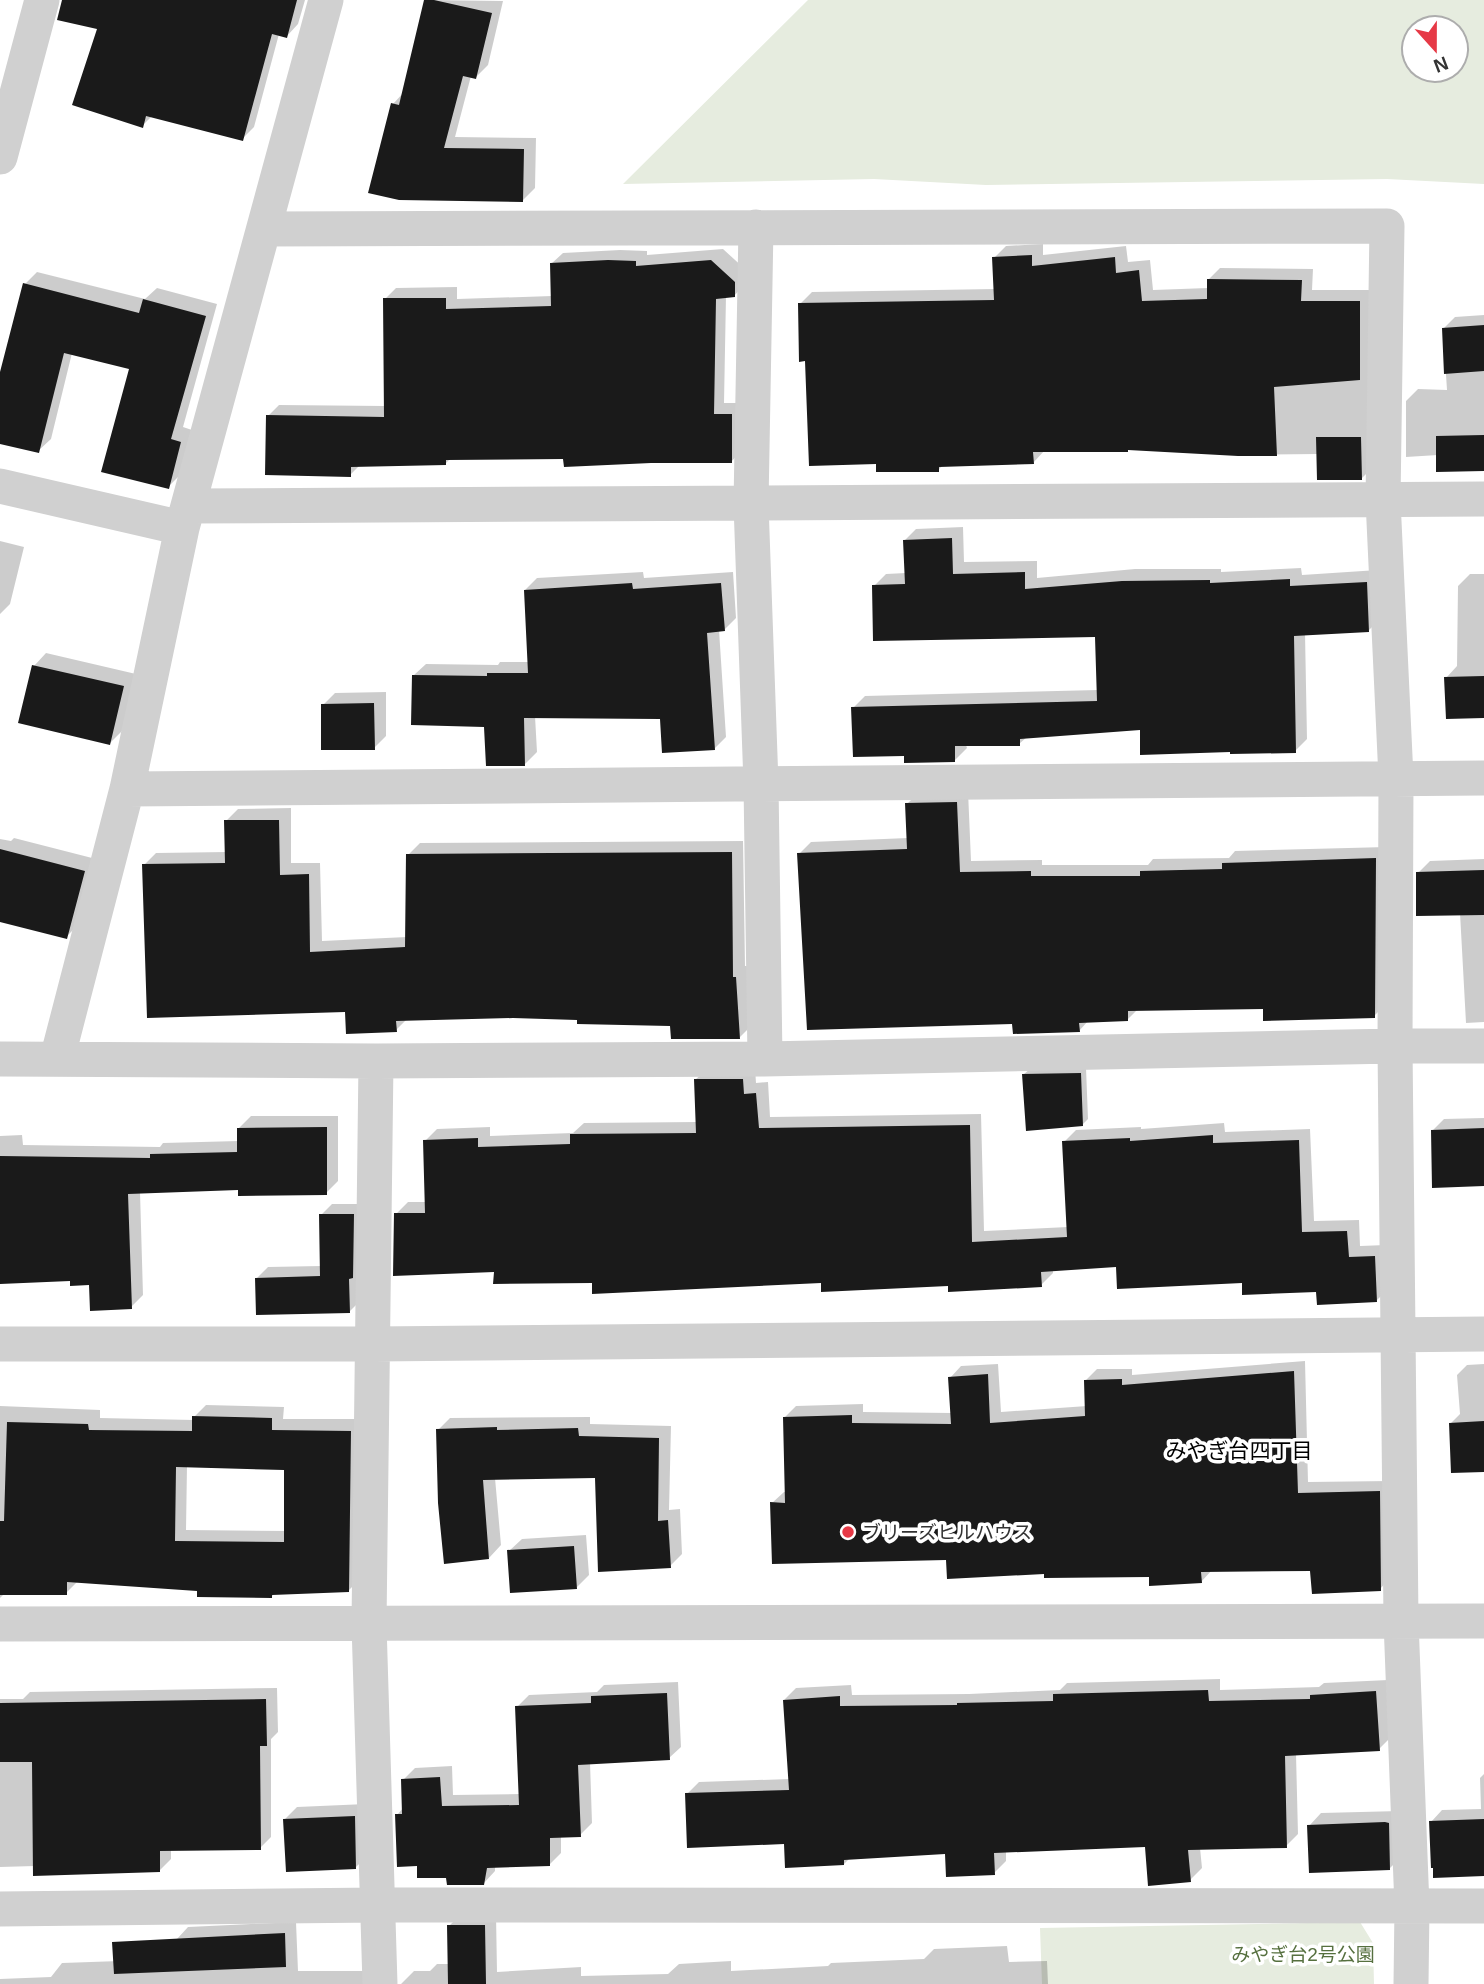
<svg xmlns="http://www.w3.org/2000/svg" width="1484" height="1984" font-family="Helvetica,'Noto Sans JP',sans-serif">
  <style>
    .green { fill: #e6ecdf; fill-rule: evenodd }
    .shadow { fill: #0003; fill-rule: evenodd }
    .building { fill: #1a1a1a; fill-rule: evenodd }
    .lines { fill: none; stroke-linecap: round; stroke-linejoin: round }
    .street { stroke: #d0d0d0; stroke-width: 35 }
    .poi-dot { fill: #e63946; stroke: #fff; stroke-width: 2.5 }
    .labels { text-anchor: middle; stroke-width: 7; stroke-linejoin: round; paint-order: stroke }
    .poi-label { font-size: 19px; fill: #333; stroke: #fff; text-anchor: start }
    .park-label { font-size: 19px; fill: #56703f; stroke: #fff }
    .neighbourhood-label { font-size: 21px; fill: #000; stroke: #fff }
  </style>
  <rect width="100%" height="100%" fill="#fff"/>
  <!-- green -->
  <path class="green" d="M808 0H1484V184L1387 179 986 185 874 179 623 184ZM1456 28V70H1414V28Z
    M1360 1922 1373 1943 1374 1984H1042L1040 1928Z"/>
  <!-- shadow -->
  <path class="shadow" d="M99 0H305L298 24 287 36 279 34 254 127 242 139 152 116 142 126 99 28Z
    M425 0 503 1 488 65 476 77 471 76 455 137 536 138 535 188 522 201 399 199 393 104 404 92Z
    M1043 244V255L1126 246 1128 262 1150 260 1153 290 1208 288V280L1220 268 1313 269 1312 290H1371L1374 466 1362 478 1318 454 1238 455 1130 449 1128 450H1045L1033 463 943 465 938 470 878 463 807 360 800 304 812 292 995 289 994 258 1006 246Z
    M723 249 746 270 745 284 734 296H726L724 403H743L742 450 731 462 565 457 451 458 446 463 360 465 350 475 268 416 279 405 385 406V299L396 288 457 287V299L552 296 551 264 563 253 620 250 647 251V255Z
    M37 272 145 299 157 288 217 304 183 427 192 430 180 475 168 487 131 368 72 353 51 439 38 451 0 442V375L25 284Z
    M1484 315V469L1438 455 1406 457V401L1418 389 1447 390 1443 329 1455 317Z
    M963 527 964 562 1037 561V578L1135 569H1221V572L1301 568 1302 575 1378 570 1380 619 1368 631 1305 633 1307 739 1295 751 1141 728 1027 737 1019 744 966 745 967 748 955 760 905 754 853 708 865 696 1098 690 1097 635 874 586 886 574 906 573 904 541 916 529Z
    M0 541 24 547 10 604 0 614Z
    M643 572 644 578 733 572 736 618 724 630H719L726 737 714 749 662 717 535 716 537 752 525 764 485 725 414 675 426 664 498 665 500 662H529L525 590 537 578Z
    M1470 574H1484V716L1446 678 1457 666 1458 586Z
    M46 653 136 674 122 731 110 743 34 666Z
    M386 692V736L374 748 323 705 335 693Z
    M968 791 971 861 1042 860V865H1148L1153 859 1229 858 1235 851 1387 847 1386 1004 1374 1016 1264 1007 1138 1009 1127 1020 1088 1021 1079 1031 1013 1022 799 854 811 842 908 838 907 804 919 792Z
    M291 808V863H320L322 941 407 937 408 855 420 843 743 841 745 966H748L752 1025 740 1037 672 1024 513 1016 407 1019 396 1030 347 1010 144 865 156 853 227 852 226 821 238 809Z
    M14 838 96 859 78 925 66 937 0 920V839L11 841Z
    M1484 859V1022L1466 1023 1460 913 1418 873 1430 861Z
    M708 1068H755L756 1083 768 1082 770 1117 981 1114 984 1231 1068 1227 1064 1142 1076 1130 1141 1127V1129L1224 1123 1225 1132 1310 1129 1314 1221 1359 1220 1360 1246 1386 1245 1388 1289 1376 1301 1318 1290 1117 1265 1053 1270V1273L1041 1285 822 1281H593L495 1270 396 1214 408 1202H427L425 1141 437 1129 490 1127V1136L573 1133 584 1123 697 1122 695 1080Z
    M1086 1068 1088 1119 1082 1125 1024 1074 1030 1069Z
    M251 1116H338V1181L326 1193 239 1189 140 1192 143 1295 131 1307 90 1283 71 1279 0 1282V1136L22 1135 23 1145 160 1147 163 1143 239 1141V1128Z
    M1484 1118V1185L1433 1130 1444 1119Z
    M332 1204H364L361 1300 350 1311 257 1278 268 1267 321 1266V1215Z
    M1305 1361 1308 1482 1390 1481 1391 1577 1380 1589 1312 1569 1212 1570 1201 1582 1150 1575 1046 1572 948 1558 772 1503 784 1492H786L784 1418 796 1406 863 1404V1412L952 1413 950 1378 961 1366 998 1364 1001 1412 1087 1406 1086 1380 1097 1369H1132V1375Z
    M1484 1364V1470L1450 1424 1460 1414 1457 1375 1467 1365Z
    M206 1405 284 1407 283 1419H363L361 1578 349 1590 275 1593 272 1596 78 1581 66 1593 4 1594 0 1598V1406L100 1410V1418L194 1420V1417ZM187 1466 286 1468V1531L186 1530Z
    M590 1417V1424L671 1426 669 1510 680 1509 682 1554 670 1566 597 1476 495 1478 501 1545 489 1558 438 1430 450 1418Z
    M586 1535 589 1575 577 1587 509 1551 522 1539Z
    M1220 1679V1690L1319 1687 1324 1683 1388 1680 1391 1737 1379 1749 1296 1754 1298 1834 1286 1846 1200 1848 1202 1868 1190 1880 1147 1845 1006 1851V1861L994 1873 946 1852 850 1858 844 1864 786 1842 687 1794 699 1782 790 1779 784 1700 796 1688 851 1685 852 1695 969 1694 1060 1690 1067 1683Z
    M678 1682 681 1747 669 1758 590 1762 592 1823 580 1835 561 1836V1853L549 1865 495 1866V1871L484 1883 448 1876 418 1864 397 1815 404 1807 403 1780 415 1768 452 1766 453 1795 520 1794 517 1707 529 1695 597 1692 604 1685Z
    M277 1688 278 1732 271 1739V1837L260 1848 171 1849V1859L160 1870 35 1866 0 1867V1699H23L30 1692Z
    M1484 1774V1875L1431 1822 1442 1810 1481 1809 1480 1778Z
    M366 1804 368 1855 356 1867 285 1819 297 1807Z
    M1400 1811 1402 1856 1390 1868 1309 1826 1321 1813Z
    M461 1914H496L497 1972 581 1967V1976L668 1974 679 1964 731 1961V1971L828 1966 831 1963 924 1959 934 1949 1007 1946 1009 1962 1047 1961 1048 1984H401L414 1971H430L437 1964H449V1926Z
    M296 1922 298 1971H371L375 1984H0V1979L51 1977 62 1963 177 1959V1939L188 1927Z"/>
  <!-- building -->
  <path class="building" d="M62 0H297L287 38 272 34 243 141 146 116 143 128 72 105 97 29 57 20Z
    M424 0H434L492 13 476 79 463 76 444 148 524 149 523 202 399 200 368 193 391 103 399 105Z
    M1032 255V266L1115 257 1116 273 1139 270 1142 301 1207 299V279L1302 280 1301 301H1360V380L1274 387 1277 456H1238L1128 450V452H1033L1034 464 939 467V472H876V464L809 466 805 361 799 362 798 303 994 300 992 257Z
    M608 260 636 261V266L711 260 735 282V297L716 299 714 414H732V463H651L564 467 563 459 446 460V465L351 467V477L265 475 266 415 384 417 383 298H446V309L551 306 550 263Z
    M23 283 139 313 143 299 206 316 171 439 181 442 169 489 101 472 129 369 64 353 39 453 0 444V372Z
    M1484 325V371L1444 374 1442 328Z
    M1484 435V471L1436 472V436Z
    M1316 437H1361L1362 480H1317Z
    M952 538 953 574 1025 572V589L1122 581 1210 580V583L1290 579V586L1367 582 1369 632 1294 636 1296 753 1230 754V752L1140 755V730L1020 739V746H955V762L904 763V756L853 757 851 707 1097 701 1095 637 873 641 872 585 905 584 903 540Z
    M632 583 633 589 721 583 725 631 707 633 715 750 662 753 660 719 524 718 525 766H486L484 727 411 725 412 675 487 676V673H528L524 590Z
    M32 665 124 686 110 745 18 723Z
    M1484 676V718L1446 719 1444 677Z
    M374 703 375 750H321V704Z
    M957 802 960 872 1031 871V876H1140V871L1222 869V863L1376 858 1375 1018 1263 1021V1009L1128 1011V1021L1079 1023 1080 1032 1013 1034 1012 1024 807 1030 797 853 907 849 905 803Z
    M224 820H279L280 875 309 874 310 952 405 947 406 854 732 852 733 977H736L740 1039H671L670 1026 577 1024V1020L513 1018 396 1021 397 1032 346 1034 345 1012 147 1018 142 864 225 863Z
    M0 849 85 871 67 939 0 922Z
    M1484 870V915L1416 916V872Z
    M1081 1073 1083 1126 1026 1131 1022 1074Z
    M694 1079H743L744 1094 756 1093 759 1128 970 1125 972 1242 1067 1237 1062 1141 1130 1138V1141L1213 1135V1143L1299 1140 1302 1232 1347 1231 1349 1257 1375 1256 1377 1302 1317 1305 1316 1292 1242 1295V1283L1117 1289 1116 1267 1041 1272 1042 1287 948 1292V1286L821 1292V1283L592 1294V1283L493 1284 494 1272 393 1276 394 1213H425L423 1140 478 1138V1147L570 1144V1134L696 1133Z
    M327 1127V1195L238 1196V1190L128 1194 132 1309 90 1311 89 1285 70 1286V1281L0 1284V1156L150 1158V1154L237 1152V1128Z
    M1484 1128V1186L1432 1188 1431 1130Z
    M319 1214H354L353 1278 349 1279 350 1313 256 1315 255 1278 320 1276Z
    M1294 1371 1298 1493 1380 1491 1381 1591 1312 1594 1310 1571 1201 1572 1202 1583 1149 1586V1577L1044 1578V1574L947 1579 946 1560 772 1564 770 1502 785 1503 783 1417 852 1415V1423L951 1424 948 1377 988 1374 990 1423 1085 1416 1084 1380 1122 1379V1385Z
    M192 1416 272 1418V1430L351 1431 349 1592 272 1595V1598L197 1597V1591L67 1582V1595H0V1521H4L7 1422 88 1424 89 1430 192 1431ZM176 1467 284 1470V1542L175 1541Z
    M1484 1421V1472L1451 1473 1449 1423Z
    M497 1427V1430L578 1428 579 1436 659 1438 658 1521 668 1520 671 1568 598 1572 595 1478 483 1480 489 1559 444 1564 438 1503 436 1429Z
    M574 1546 577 1589 510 1593 507 1550Z
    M1208 1690 1209 1701 1310 1699V1695L1376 1691 1380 1751 1285 1756 1287 1848 1188 1850 1191 1882 1148 1886 1145 1847 994 1853 995 1875 946 1877 945 1854 844 1860V1865L785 1868 784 1844 687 1848 685 1793 789 1790 783 1700 840 1696V1706L957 1705V1703L1053 1701V1694Z
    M667 1693 670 1760 578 1765 581 1837 550 1838V1866L487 1868 484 1885H447L446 1878H417V1866L397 1867 395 1814H402L401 1779 440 1777 442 1806 519 1805 515 1706 591 1703V1696Z
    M266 1699 267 1746H260L261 1850 160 1851V1872L33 1876 32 1762H0V1703Z
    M355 1816 356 1869 286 1872 283 1819Z
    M1484 1819V1876L1433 1878V1868H1431L1429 1821Z
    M1385 1822 1389 1823 1390 1870 1309 1873 1307 1825Z
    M447 1925H485L486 1984H448Z
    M285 1933 286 1967 114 1974 112 1942Z"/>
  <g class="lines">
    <!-- street -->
    <path class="street" d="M0 157 42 0
      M756 227 751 504 761 784 765 1059
      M264 229 1387 226 1383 500 1396 778 1395 1046 1401 1621 1412 1907 1411 1984
      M0 486 182 528
      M188 506 1484 499
      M127 789 1484 778
      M0 1059 376 1061 765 1059 1395 1046H1484
      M57 1059 127 789 182 528 326 0
      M376 1061 369 1624 380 1984
      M0 1344H374L1484 1334
      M0 1624 1484 1621
      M0 1909 379 1905 1484 1906"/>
  </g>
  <!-- markers -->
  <circle class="poi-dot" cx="848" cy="1532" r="7"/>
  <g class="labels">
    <!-- poi labels -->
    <g class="poi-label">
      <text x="862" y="1539">ブリーズヒルハウス</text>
    </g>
    <!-- park labels -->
    <g class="park-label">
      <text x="1303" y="1961">みやぎ台2号公園</text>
    </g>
    <!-- neighbourhood labels -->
    <g class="neighbourhood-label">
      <text x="1239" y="1458">みやぎ台四丁目</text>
    </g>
  </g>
  <!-- north arrow -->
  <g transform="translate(1435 49) rotate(159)"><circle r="33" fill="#ffffff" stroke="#adadad" stroke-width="2"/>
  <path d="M0-5L12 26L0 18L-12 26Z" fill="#e63946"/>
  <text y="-10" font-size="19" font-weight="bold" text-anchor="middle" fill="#333333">N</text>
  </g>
</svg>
